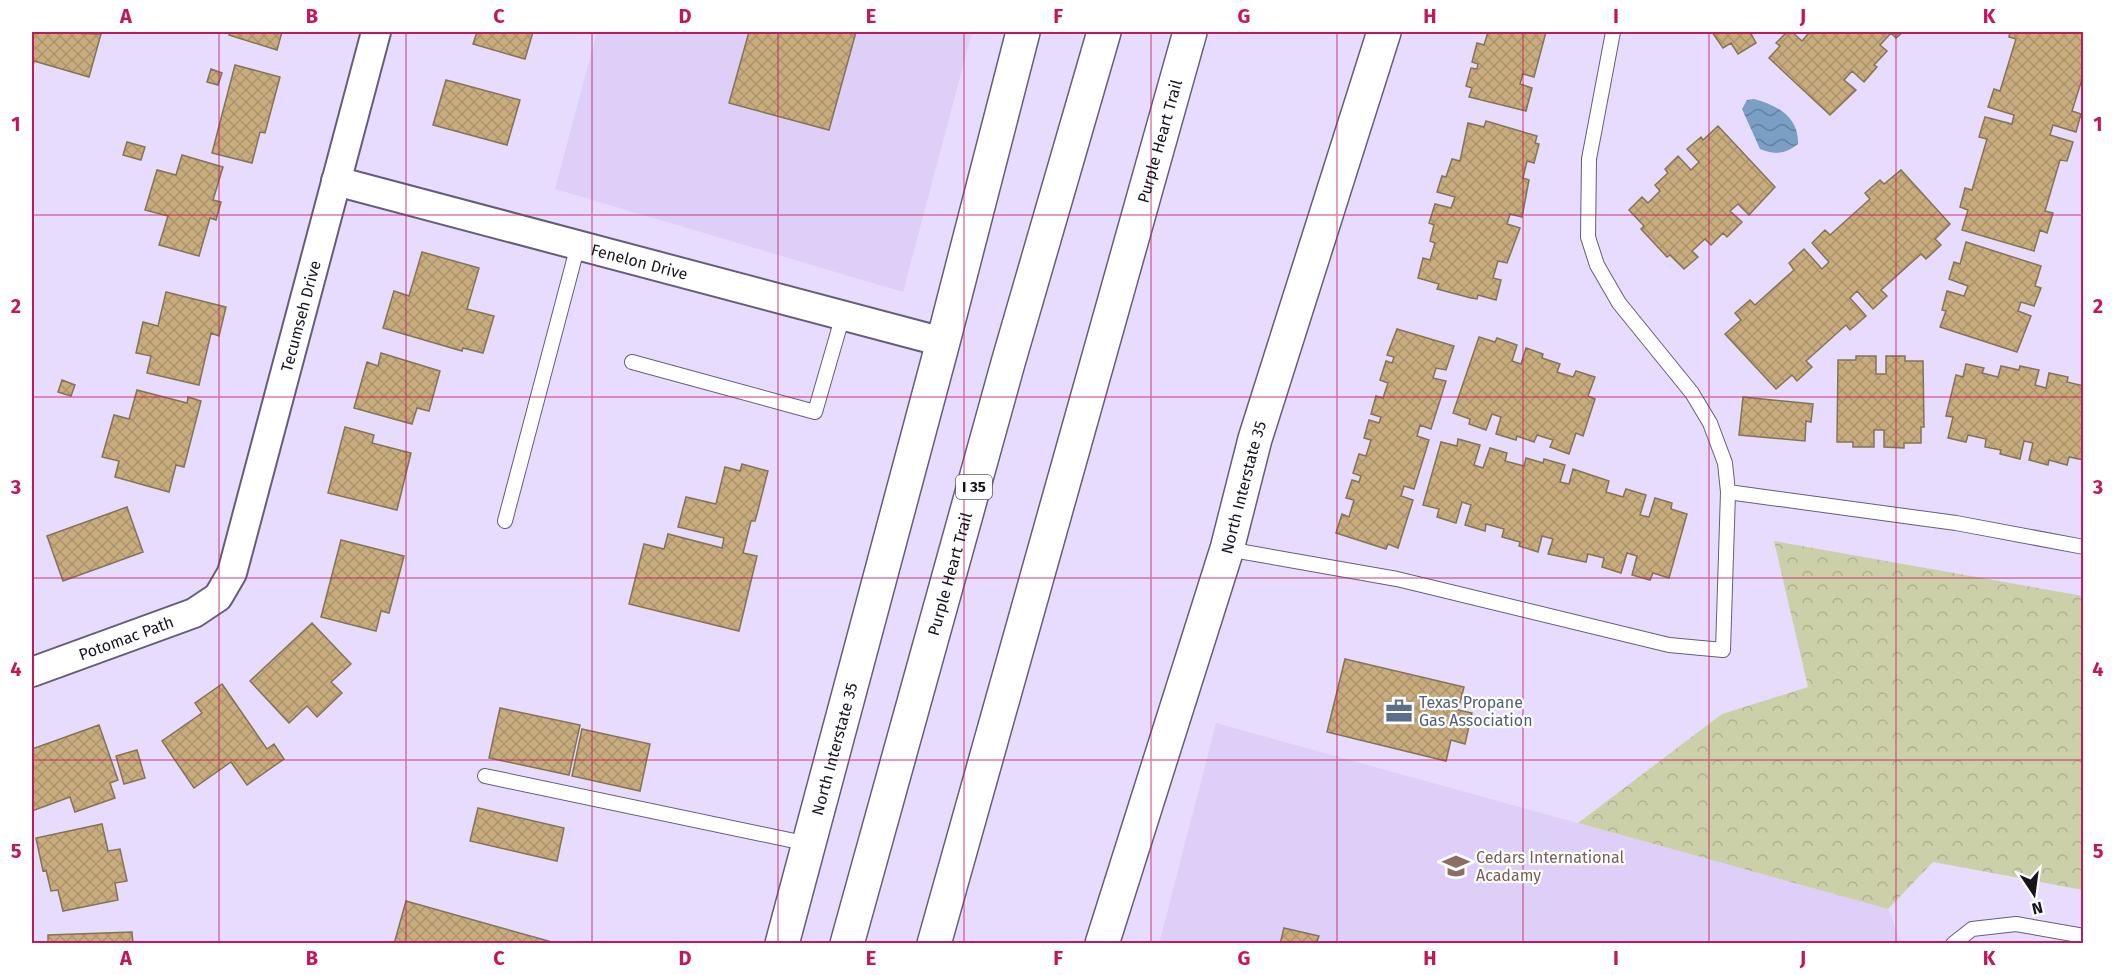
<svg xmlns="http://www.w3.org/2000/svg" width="2115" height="975" font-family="'Fira Sans',sans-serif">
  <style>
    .built { fill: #ddcff7 }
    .forest { fill: url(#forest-crowns) }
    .water { fill: url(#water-waves) }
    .building { fill: url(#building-cross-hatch); stroke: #847357; stroke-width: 1.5 }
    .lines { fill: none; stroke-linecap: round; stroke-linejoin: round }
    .lane-casing { stroke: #675d79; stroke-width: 16 }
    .street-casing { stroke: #675d79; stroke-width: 32 }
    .secondary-casing { stroke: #675d79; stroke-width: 36 }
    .highway-casing { stroke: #675d79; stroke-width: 36 }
    .lane { stroke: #fff; stroke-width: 14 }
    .street { stroke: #fff; stroke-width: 28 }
    .secondary { stroke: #fff; stroke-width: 33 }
    .highway { stroke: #fff; stroke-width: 33 }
    .grid { fill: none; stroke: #c2185b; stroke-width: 1.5; stroke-opacity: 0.55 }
    .labels { text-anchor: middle; stroke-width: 4.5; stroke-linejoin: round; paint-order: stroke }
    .shield { fill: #fff; stroke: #5d5a62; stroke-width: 1.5 }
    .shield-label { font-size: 15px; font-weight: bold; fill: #18141f }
    .street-label { font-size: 16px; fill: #18141f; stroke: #fff }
    .service-label { font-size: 16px; fill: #4e5e75; stroke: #fff; text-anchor: start }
    .education-label { font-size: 16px; fill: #785e54; stroke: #fff; text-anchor: start }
    .neatline { fill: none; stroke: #c2185b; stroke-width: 2 }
    .grid-label { font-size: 20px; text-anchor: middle; font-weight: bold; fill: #c2185b }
  </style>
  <defs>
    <pattern id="forest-crowns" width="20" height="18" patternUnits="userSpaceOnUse" patternTransform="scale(1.5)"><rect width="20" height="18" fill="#cbd0a9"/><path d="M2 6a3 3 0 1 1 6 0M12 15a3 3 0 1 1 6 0" fill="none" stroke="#aeb291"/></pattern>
    <pattern id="water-waves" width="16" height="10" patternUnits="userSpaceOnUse" patternTransform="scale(1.5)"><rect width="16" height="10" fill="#7a9fc5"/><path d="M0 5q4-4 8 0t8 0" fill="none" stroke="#63809f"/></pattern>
    <pattern id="building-cross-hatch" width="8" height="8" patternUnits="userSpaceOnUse" patternTransform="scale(1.5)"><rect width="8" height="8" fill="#c8ac7d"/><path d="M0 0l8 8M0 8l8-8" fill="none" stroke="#ab936c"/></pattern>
  </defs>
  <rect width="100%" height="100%" fill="#e7dcfd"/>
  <!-- built -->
  <path class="built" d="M597 32H972L903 292 555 189Z
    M1216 723 1888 909 1901 943 1159 944Z"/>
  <!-- forest -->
  <path class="forest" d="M1774 541 2083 596V890L1933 862 1888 909 1578 823 1722 714 1808 687Z"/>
  <!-- water -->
  <path class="water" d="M1754 99C1777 105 1799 117 1798 144 1786 154 1774 155 1760 149L1742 109 1747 100Z"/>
  <!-- building -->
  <path class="building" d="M32 32 101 34 89 77 34 61 32 72Z
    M230 32H282L277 50 229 35Z
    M477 32H533L525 59 473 44Z
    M749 32H856L829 130 729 103Z
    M1488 32H1546L1534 77 1523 74 1520 84 1532 88 1526 111 1469 97 1472 88 1466 86 1471 68 1477 69 1478 64 1472 62 1477 43 1484 45Z
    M1712 32H1750L1756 43 1738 54 1731 43 1723 48Z
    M1787 32H1792L1802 41 1809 33 1807 32H1903L1896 38 1891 33 1880 45 1887 51 1874 65 1877 67 1864 82 1852 71 1844 80 1856 90 1830 115 1769 58 1780 46 1776 43Z
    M2010 32H2084V73L2072 111 2081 114 2076 132 2053 125 2050 135 2073 142 2067 161 2060 160 2045 211 2053 213 2047 233 2040 230 2034 251 1962 230 1968 210 1960 207 1965 188 1972 190 1987 139 1979 137 1985 117 2012 124 2014 115 1988 107 1994 89 2000 91 2016 39 2009 37Z
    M235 65 280 77 265 133 260 132 252 163 212 153Z
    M211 69 222 73 218 85 207 82Z
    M446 80 520 100 507 145 433 125Z
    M1486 121 1537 136 1535 143 1539 144 1534 163 1527 161 1523 178 1529 180 1522 217 1510 214 1507 224 1520 228 1507 263 1498 261 1493 278 1501 280 1496 300 1478 295 1477 299 1471 298 1437 289 1439 284 1418 278 1423 258 1430 260 1435 243 1430 241 1434 225 1429 223 1435 204 1451 208 1455 197 1437 192 1442 176 1446 177 1452 159 1460 161 1468 123 1484 127Z
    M1718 126 1775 187 1749 215 1738 204 1730 211 1742 222 1727 237 1723 233 1711 245 1705 239 1692 251 1698 257 1684 269 1670 255 1667 257 1641 229 1644 226 1629 210 1642 197 1648 203 1660 191 1655 185 1668 173 1665 169 1678 156 1691 170 1699 162 1687 149 1701 137 1703 140Z
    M127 142 145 147 141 160 123 155Z
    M182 155 223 167 213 200 221 202 216 220 210 218 199 256 159 245 168 216 145 210 157 170 176 175Z
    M1901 170 1950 224 1935 239 1941 245 1926 259 1921 254 1881 290 1887 296 1873 309 1857 291 1850 298 1866 316 1850 330 1846 325 1806 361 1812 367 1797 381 1792 375 1776 389 1725 334 1741 320 1735 313 1750 300 1755 305 1794 270 1789 263 1804 249 1822 269 1829 262 1812 243 1825 230 1830 235 1870 199 1865 193 1880 180 1884 184Z
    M1966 242 2041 266 2035 286 2041 288 2034 306 2021 302 2018 311 2031 316 2017 352 1940 327 1946 311 1942 310 1947 291 1964 296 1968 286 1949 279 1954 262 1960 264Z
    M422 252 479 268 467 309 494 316 483 353 463 348 462 351 383 328 394 291 409 296Z
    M166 292 226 307 219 336 211 333 199 385 147 373 151 356 136 353 143 322 158 326Z
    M1397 329 1454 346 1446 370 1436 368 1433 378 1446 381 1431 429 1420 425 1417 436 1429 440 1414 489 1404 486 1401 496 1413 500 1398 548 1388 544 1386 549 1336 533 1342 514 1349 517 1354 500 1346 498 1352 480 1359 482 1361 476 1353 473 1359 454 1366 456 1371 440 1364 438 1369 420 1379 423 1381 417 1371 414 1376 396 1383 398 1388 383 1380 380 1386 361 1392 363 1394 357 1387 355Z
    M1479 337 1495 342 1497 338 1517 345 1512 361 1521 364 1526 348 1543 354 1542 358 1560 364 1557 372 1573 377 1576 371 1595 377 1588 396 1595 399 1583 436 1576 433 1569 454 1550 447 1553 440 1537 435 1534 442 1517 436 1516 440 1496 434 1501 417 1492 414 1486 430 1469 424 1470 419 1453 413Z
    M381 353 440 371 429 411 417 408 412 424 354 408 367 362 378 366Z
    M1856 356H1876V374H1886V356H1905V361H1923L1924 427H1921V443H1904V448L1884 447V430H1874V447H1853V442H1837L1838 360H1856Z
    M1966 364 1984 368 1982 373 1998 377 2001 366 2019 370 2020 366 2039 370 2035 385 2046 388 2049 373 2068 377 2067 382 2084 386V460L2069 457 2067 465 2049 460 2048 465 2029 460 2033 443 2024 441 2020 459 2000 454 2001 450 1985 447 1986 439 1968 435 1966 442 1948 438 1953 417 1946 416 1956 375 1963 377Z
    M62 380 75 385 71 396 58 392Z
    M137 390 187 403 188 397 201 401 184 467 176 465 169 492 115 477 119 461 102 457 114 415 129 419Z
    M1743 397 1813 404 1811 422 1806 421 1805 441 1739 435Z
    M345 427 374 435 372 443 411 453 397 510 328 493Z
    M1458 439 1480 445 1474 465 1483 468 1490 448 1507 453 1505 461 1524 466 1526 458 1543 463 1544 459 1565 465 1560 482 1569 484 1573 469 1609 481 1606 492 1623 497 1626 489 1646 495 1640 515 1649 517 1655 498 1672 503 1671 509 1687 514 1669 578 1653 573 1650 580 1632 575 1637 556 1627 553 1621 573 1602 567 1604 558 1588 554 1586 562 1548 554 1553 539 1542 536 1538 552 1519 546 1520 542 1502 537 1504 529 1486 524 1485 531 1465 525 1471 505 1462 502 1456 523 1437 517 1439 509 1423 505 1441 442 1457 446Z
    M742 464 768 471 757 514 755 521H751L743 553 757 556 739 631 629 604 644 544 664 549 668 534 722 548 724 538 678 527 686 497 716 504 725 467 740 471Z
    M127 507 143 552 63 581 47 536Z
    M341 540 404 556 389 613 381 611 376 631 321 617Z
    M312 623 351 664 331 682 342 693 317 717 307 706 289 723 250 681Z
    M1345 659 1464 687 1458 710 1472 713 1465 744 1451 740 1446 761 1327 732Z
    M222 684 267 749 274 744 284 759 247 785 231 762 194 788 162 741 202 713 195 703Z
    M500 708 580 725 569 775 489 758Z
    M99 725 118 780 110 783 115 798 75 812 70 797 32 811V749Z
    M582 729 650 744 640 791 572 776Z
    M137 750 145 778 124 784 116 756Z
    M478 808 564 828 557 861 470 841Z
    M102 824 108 851 120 849 127 881 115 883 118 900 63 911 58 890 51 891 46 870 43 871 36 838Z
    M406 901 559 944H394Z
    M1284 928 1319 936 1316 944H1280Z
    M132 932 133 944H48V935Z"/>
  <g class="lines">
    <defs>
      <path id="lane" d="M632 362 815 412 843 315
        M1728 492 1956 523 2084 547
        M505 521 578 245
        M1227 549 1397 579 1669 645 1723 650 1728 492 1725 463 1710 423 1692 393 1619 303 1597 265 1588 237 1589 159 1613 32
        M485 776 809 844
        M1953 944 1972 929 2016 924 2084 936"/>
      <g id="street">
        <path id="s1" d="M336 181 943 342"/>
        <path id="s2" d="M32 672 194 613 218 597 232 573 376 32"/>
      </g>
      <g id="secondary">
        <path id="s3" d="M782 944 943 342 1023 32"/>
        <path id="s4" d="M1102 944 1227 549 1255 439 1384 32"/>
      </g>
      <g id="highway">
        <path id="s5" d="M847 944 1008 363 1104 32"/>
        <path id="s6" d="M934 944 1190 32"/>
      </g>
    </defs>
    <!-- lane casing -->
    <use href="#lane" class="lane-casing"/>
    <!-- street casing -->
    <use href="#street" class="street-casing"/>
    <!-- secondary casing -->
    <use href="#secondary" class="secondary-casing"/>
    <!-- highway casing -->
    <use href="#highway" class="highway-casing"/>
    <!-- lane -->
    <use href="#lane" class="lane"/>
    <!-- street -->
    <use href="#street" class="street"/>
    <!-- secondary -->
    <use href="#secondary" class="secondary"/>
    <!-- highway -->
    <use href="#highway" class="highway"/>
  </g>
  <!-- grid -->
  <path class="grid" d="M219 32V944M406 32V944M592 32V944M778 32V944M964 32V944M1151 32V944M1337 32V944M1523 32V944M1709 32V944M1896 32V944M32 215H2084M32 397H2084M32 578H2084M32 760H2084"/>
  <!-- icons -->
  <defs>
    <symbol id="office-bare" viewBox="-9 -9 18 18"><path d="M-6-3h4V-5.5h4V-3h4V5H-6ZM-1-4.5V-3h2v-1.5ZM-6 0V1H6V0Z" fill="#5c6f8a" stroke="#fff" stroke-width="2.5" paint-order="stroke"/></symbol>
    <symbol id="school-bare" viewBox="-9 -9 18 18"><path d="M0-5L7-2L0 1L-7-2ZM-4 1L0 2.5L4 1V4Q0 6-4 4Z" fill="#8d6e63" stroke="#fff" stroke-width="2.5" paint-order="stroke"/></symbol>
  </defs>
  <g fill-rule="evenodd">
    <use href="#office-bare" x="1380" y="692" width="38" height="38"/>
    <use href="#school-bare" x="1437" y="847" width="38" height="38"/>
  </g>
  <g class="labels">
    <!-- shield labels -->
    <rect class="shield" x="956" y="475" width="36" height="24" rx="4.5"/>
    <g class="shield-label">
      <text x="974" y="492">I 35</text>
    </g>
    <!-- street labels -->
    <g class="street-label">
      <text dy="6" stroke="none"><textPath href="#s6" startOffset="834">Purple Heart Trail</textPath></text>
      <text dy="6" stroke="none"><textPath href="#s1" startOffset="314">Fenelon Drive</textPath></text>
      <text dy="6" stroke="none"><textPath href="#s2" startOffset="495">Tecumseh Drive</textPath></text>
      <text dy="6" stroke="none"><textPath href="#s4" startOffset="478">North Interstate 35</textPath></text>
      <text dy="6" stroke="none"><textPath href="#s5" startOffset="384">Purple Heart Trail</textPath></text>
      <text dy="6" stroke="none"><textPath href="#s2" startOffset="100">Potomac Path</textPath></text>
      <text dy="6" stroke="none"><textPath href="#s3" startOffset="202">North Interstate 35</textPath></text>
    </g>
    <!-- service labels -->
    <g class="service-label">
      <text x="1419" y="708">Texas Propane<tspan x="1419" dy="18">Gas Association</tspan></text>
    </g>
    <!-- education labels -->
    <g class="education-label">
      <text x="1476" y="863">Cedars International<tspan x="1476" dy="18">Acadamy</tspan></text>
    </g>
  </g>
  <!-- border -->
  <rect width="2115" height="975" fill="none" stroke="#ffffff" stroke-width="66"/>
  <!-- north arrow -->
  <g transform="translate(2034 894) rotate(167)" stroke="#ffffff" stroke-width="4.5" paint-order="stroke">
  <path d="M0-4.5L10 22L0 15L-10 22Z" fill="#18141f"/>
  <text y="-9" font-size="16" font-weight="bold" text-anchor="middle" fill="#18141f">N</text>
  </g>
  <rect x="33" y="33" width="2049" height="909" class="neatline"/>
  <g class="grid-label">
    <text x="126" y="23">A</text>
    <text x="312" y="23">B</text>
    <text x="499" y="23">C</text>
    <text x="685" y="23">D</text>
    <text x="871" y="23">E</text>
    <text x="1058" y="23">F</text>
    <text x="1244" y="23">G</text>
    <text x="1430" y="23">H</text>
    <text x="1616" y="23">I</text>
    <text x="1803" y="23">J</text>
    <text x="1989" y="23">K</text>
    <text x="16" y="131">1</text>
    <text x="2098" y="131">1</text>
    <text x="16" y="313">2</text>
    <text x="2098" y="313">2</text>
    <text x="16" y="494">3</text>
    <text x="2098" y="494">3</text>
    <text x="16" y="676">4</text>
    <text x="2098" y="676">4</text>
    <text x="16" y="858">5</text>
    <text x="2098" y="858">5</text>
    <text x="126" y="965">A</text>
    <text x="312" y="965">B</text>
    <text x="499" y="965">C</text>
    <text x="685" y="965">D</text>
    <text x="871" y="965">E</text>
    <text x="1058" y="965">F</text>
    <text x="1244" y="965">G</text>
    <text x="1430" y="965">H</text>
    <text x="1616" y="965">I</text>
    <text x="1803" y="965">J</text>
    <text x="1989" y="965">K</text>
  </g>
</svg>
